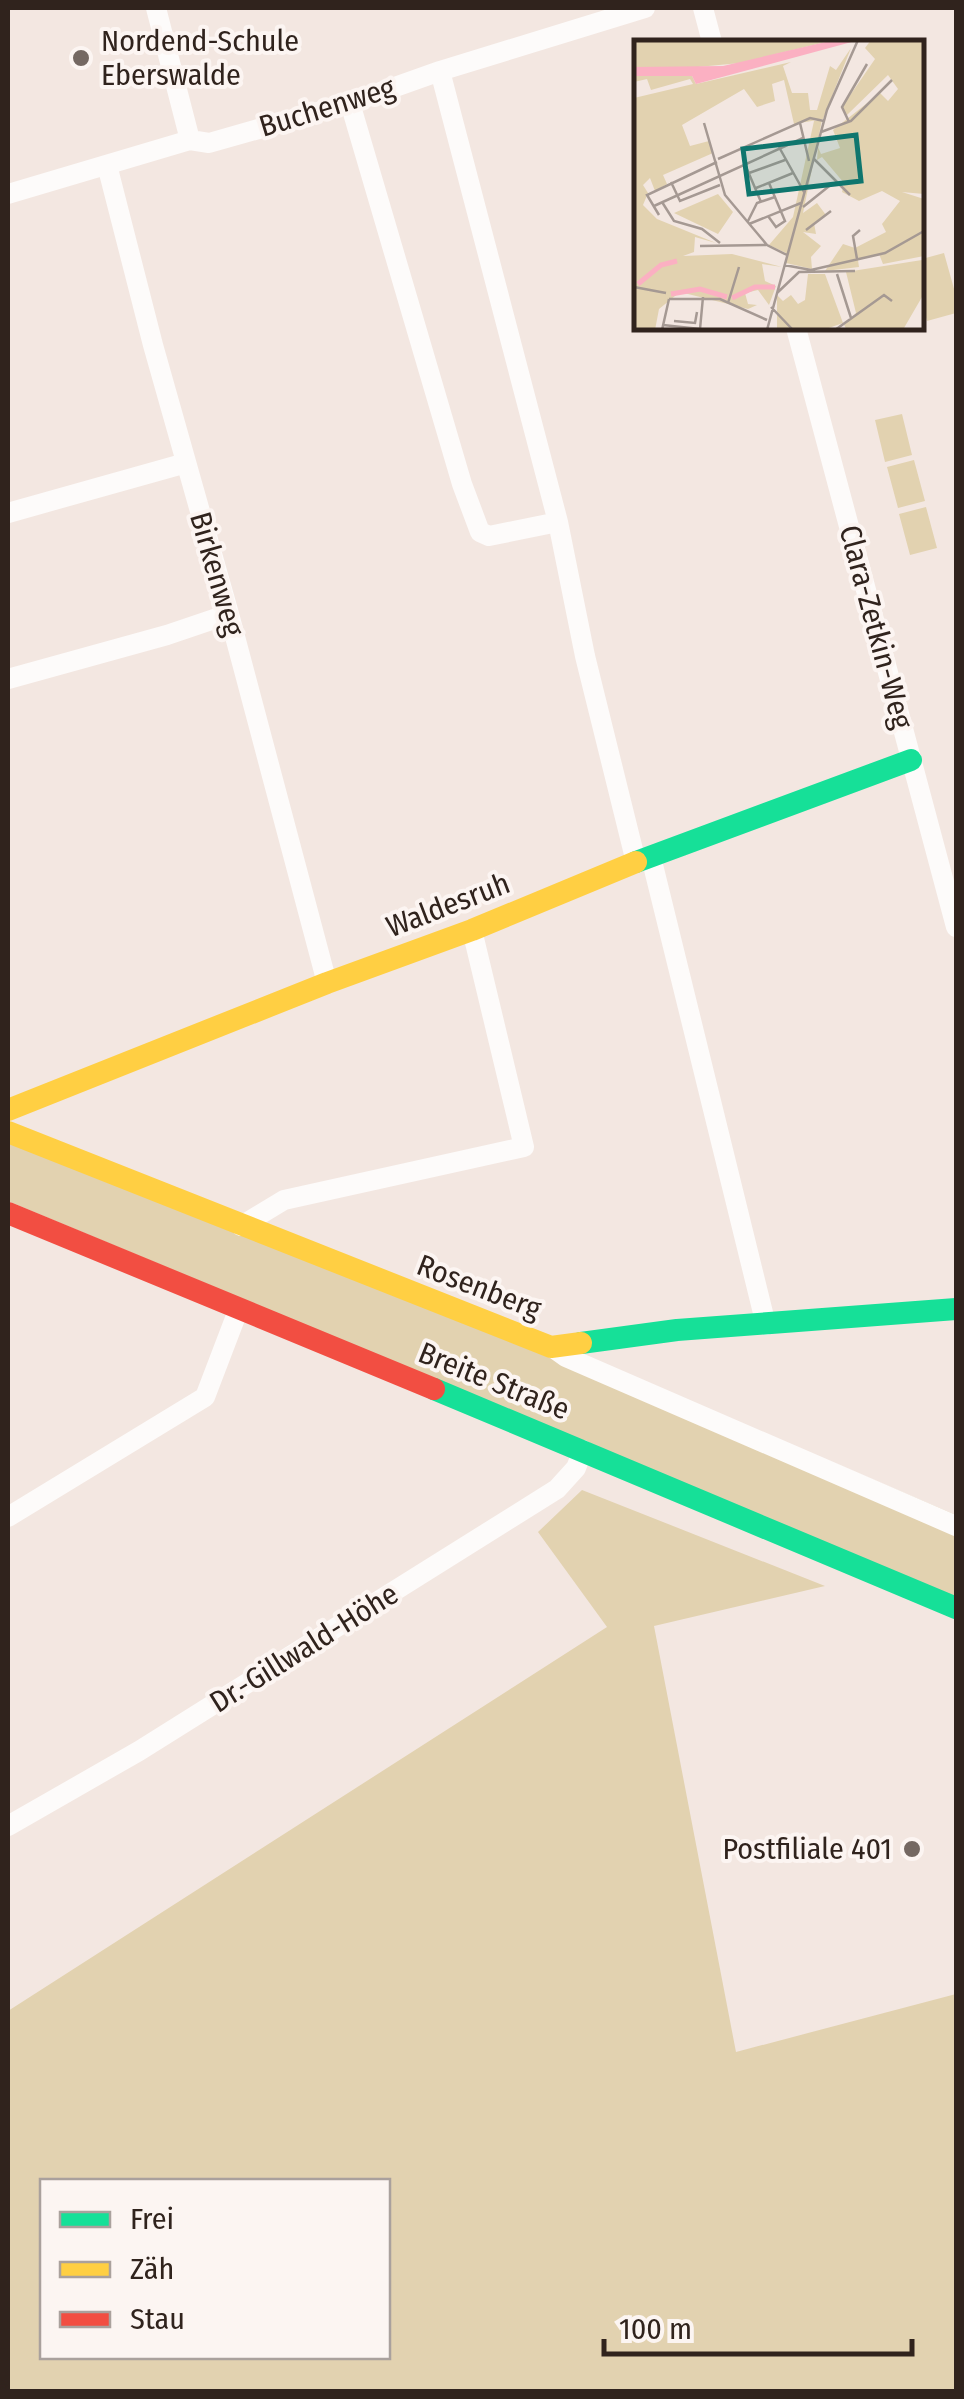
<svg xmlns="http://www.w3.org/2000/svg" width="964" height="2399" font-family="'Fira Sans Condensed',sans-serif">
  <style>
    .green { fill: #e2d2b0; fill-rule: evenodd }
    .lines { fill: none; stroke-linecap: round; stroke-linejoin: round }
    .street { stroke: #fdfbfa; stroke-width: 20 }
    .fast { stroke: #16e098; stroke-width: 22 }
    .slow { stroke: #ffcf43; stroke-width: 22 }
    .jam { stroke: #f24e42; stroke-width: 22 }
    .poi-dot { fill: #746862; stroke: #fcf5f2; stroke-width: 4 }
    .labels { text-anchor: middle; stroke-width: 8; stroke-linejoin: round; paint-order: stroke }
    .poi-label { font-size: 30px; fill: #30231d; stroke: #fcf5f2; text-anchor: start }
    .street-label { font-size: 30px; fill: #30231d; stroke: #fcf5f2 }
    .inset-river { fill: none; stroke: #fbb0c2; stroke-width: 5 }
    .inset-road { fill: none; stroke: #a59993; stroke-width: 2.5 }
    .view { fill: #0f766e; fill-opacity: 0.15; stroke: #0f766e; stroke-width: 5 }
    .inset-edge { fill: none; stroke: #30231d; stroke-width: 5 }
  </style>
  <rect width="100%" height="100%" fill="#f3e7e1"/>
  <!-- green -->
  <path class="green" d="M944 253 956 296V313L927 321 922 302V259Z
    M902 414 912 455 885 462 875 420Z
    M914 460 925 501 898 508 887 467Z
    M926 507 937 548 910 555 899 514Z
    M8 1127 578 1354 956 1515V1597L8 1201Z
    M582 1490 825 1586 654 1626 736 2052 956 1994V2391H8V2011L607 1627 538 1532ZM42 2182H388V2356H42Z"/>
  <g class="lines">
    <!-- street -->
    <path class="street" d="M156 8 190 140
      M703 8 712 42
      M440 71 558 522 585 656 636 862
      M350 103 462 484 480 532 489 536 558 522
      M107 165 153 345 229 614 327 983
      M8 194 190 140 209 143 350 103 440 71 645 8
      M796 328 956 927
      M8 513 186 463
      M8 679 167 635 229 614
      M651 857 766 1325
      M241 1226 284 1200 524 1147 472 930
      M552 1347 566 1357 956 1526
      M8 1517 205 1397 239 1308
      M8 1826 139 1751 557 1489 576 1468 583 1450"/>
    <!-- fast -->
    <path class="fast" d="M636 862 911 760
      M581 1343 677 1330 956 1309
      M434 1389 956 1608"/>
    <!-- slow -->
    <path class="slow" d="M8 1110 327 983 472 930 636 862
      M8 1132 551 1347 581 1343"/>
    <!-- jam -->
    <path class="jam" d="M8 1213 434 1389"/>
  </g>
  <!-- markers -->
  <g class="poi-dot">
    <circle cx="81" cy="58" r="10"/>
    <circle cx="912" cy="1849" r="10"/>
  </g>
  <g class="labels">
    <!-- poi labels -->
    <g class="poi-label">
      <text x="101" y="51">Nordend-Schule<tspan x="101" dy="34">Eberswalde</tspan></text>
      <text x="892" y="1859" text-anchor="end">Postfiliale 401</text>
    </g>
    <!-- street labels -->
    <g class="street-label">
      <text transform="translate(327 107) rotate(-17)" y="10">Buchenweg</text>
      <text transform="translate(217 574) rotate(74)" y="10">Birkenweg</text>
      <text transform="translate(876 627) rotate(75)" y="10">Clara-Zetkin-Weg</text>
      <text transform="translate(448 905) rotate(-21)" y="10">Waldesruh</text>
      <text transform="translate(479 1287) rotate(21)" y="10">Rosenberg</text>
      <text transform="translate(494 1381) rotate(22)" y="10">Breite Straße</text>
      <text transform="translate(304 1648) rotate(-32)" y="10">Dr.-Gillwald-Höhe</text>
    </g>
  </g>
  <!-- overview -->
  <g transform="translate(634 40)">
    <rect width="290" height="290" fill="#f3e7e1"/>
    <path d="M0 0H200L106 23 53 28 0 27ZM237 0H290V154L268 152 290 159V216L249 224 245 214 224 220 225 227 191 231 209 204 221 208 252 192 248 184 266 161 248 151 225 161 208 152 210 143 188 117 183 120 184 107 187 114 206 108 199 90 246 53 254 61 264 49 254 35 213 75 208 67 241 19 231 8ZM217 8 189 79 160 84 150 40 138 44 141 61 123 67 110 49 48 85 56 106 75 101 79 113 29 135 33 144 21 151 16 138 9 145 14 153 9 165 23 179 82 203 61 197 60 212 49 216 98 214 148 227 128 224 131 241 142 246 135 265 124 250 111 253 114 264 123 265 114 269 46 252 25 269 21 290H0V58L59 44 56 39 17 50 13 39 0 42V36H58L62 44 157 22 149 26 158 53H174L176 70H183L196 26 202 30ZM188 80 169 173 183 163 192 175 180 183 182 194 169 192 187 206 177 217 178 229 152 223V213L135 205 159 177 180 81ZM84 154 99 172 84 194 40 173ZM288 220V257L270 288 213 290 210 285 222 273 212 232ZM174 234H191L209 283 189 290H143V255L149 261 157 255 164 264 171 260Z" fill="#e2d2b0"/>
    <path d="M200 0H225L62 44 58 36H0V27L89 26Z" fill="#fbb0c2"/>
    <path class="inset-river" d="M4 244 27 225 43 221M37 254 66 249 93 257M98 258 121 247H141"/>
    <path class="inset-road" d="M215 82 208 67 233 24M70 83 91 155 133 205 153 215M166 83 175 121M187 92 217 81 258 40M145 107 170 152M84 119 176 78 190 81M180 119 216 155M110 122 127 162M115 133 151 120M37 142 46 161 86 145M122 148 159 133M28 162 40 181 68 189 86 203M20 166 169 98M169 167 199 143M25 175 13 155 83 122M134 176 142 187 151 181 135 143M114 181 123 163 141 157M115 184 167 163M172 190 197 171M66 206 132 205M223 219 219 196 226 190M150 225 177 230 251 213 290 191M203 234 217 278M0 247 32 253M143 253 165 232 221 231M35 259H86L133 280M94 263 105 227M137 267 159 290M40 281 61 283 63 272M29 285 66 289M66 289 69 257M28 290 35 259M133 290 193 70 224 0M201 290 250 255 258 261"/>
    <path class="view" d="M222 95 227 141 115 154 109 109Z"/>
    <rect width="290" height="290" class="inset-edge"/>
  </g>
  <!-- border -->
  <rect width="964" height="2399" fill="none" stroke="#30231d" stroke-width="20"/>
  <!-- legend -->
  <rect x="40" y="2179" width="350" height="180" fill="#fcf5f2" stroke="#aaa19d" stroke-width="2.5"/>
  <rect x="60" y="2212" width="50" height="15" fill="#16e098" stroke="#aaa19d" stroke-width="2.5"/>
  <text x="130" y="2229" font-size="30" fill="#30231d">Frei</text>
  <rect x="60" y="2262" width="50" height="15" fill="#ffcf43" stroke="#aaa19d" stroke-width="2.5"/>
  <text x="130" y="2279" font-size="30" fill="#30231d">Zäh</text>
  <rect x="60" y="2312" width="50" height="15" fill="#f24e42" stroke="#aaa19d" stroke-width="2.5"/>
  <text x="130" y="2329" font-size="30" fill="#30231d">Stau</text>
  <!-- scale -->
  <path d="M604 2339v15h308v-15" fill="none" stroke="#30231d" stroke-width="5"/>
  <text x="619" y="2339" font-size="30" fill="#30231d" stroke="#fcf5f2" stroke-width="8" paint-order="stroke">100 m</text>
</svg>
